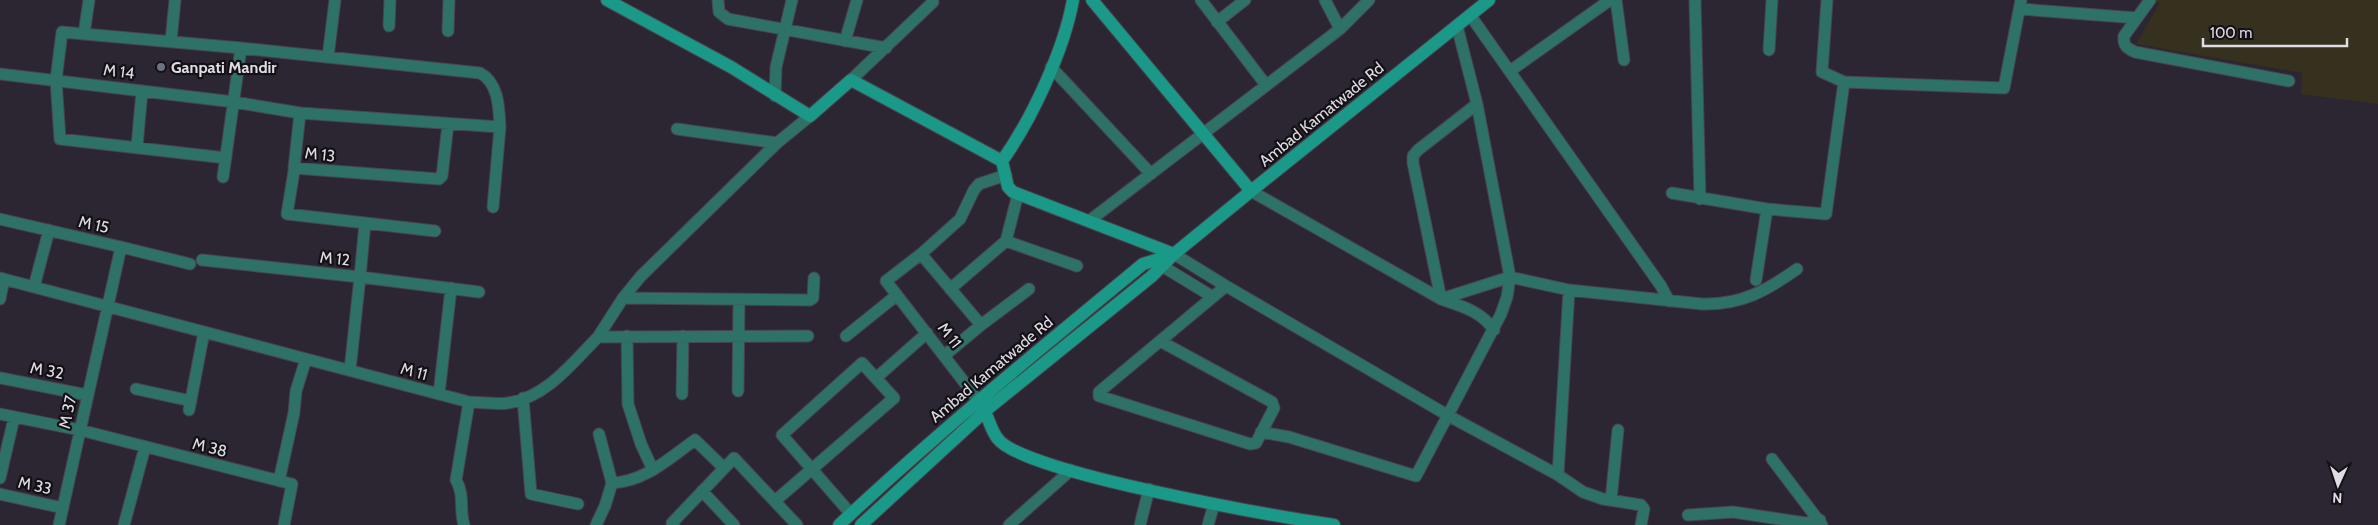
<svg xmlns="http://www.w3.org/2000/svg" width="2378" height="525" font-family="Cabin,sans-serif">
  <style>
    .industrial { fill: #36301f }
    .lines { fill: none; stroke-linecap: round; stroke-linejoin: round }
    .street-casing { stroke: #49434e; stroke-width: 13 }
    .secondary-casing { stroke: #49434e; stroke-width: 14 }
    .street { stroke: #2e7166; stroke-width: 11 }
    .secondary { stroke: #1b9988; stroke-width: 12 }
    .worship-dot { fill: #6b7280; stroke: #131016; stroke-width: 2 }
    .labels { text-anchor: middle; stroke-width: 4.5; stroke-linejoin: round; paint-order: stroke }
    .poi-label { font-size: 16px; font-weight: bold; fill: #e0dce4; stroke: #131016; text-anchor: start }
    .street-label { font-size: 16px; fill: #e0dce4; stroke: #131016 }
  </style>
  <rect width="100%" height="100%" fill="#2c2632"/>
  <!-- industrial -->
  <path class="industrial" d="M2146 0H2378V104L2301 94 2302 73 2136 44 2160 3Z"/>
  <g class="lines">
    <defs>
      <path id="street" d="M718 0 719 12 728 19 886 48
        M1201 0 1266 85
        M1325 0 1340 29
        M1616 0 1624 60
        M1695 0 1700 199
        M1827 0 1822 72 1844 82 2004 88 2021 0
        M2150 0 2124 36C2123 46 2127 48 2135 52L2289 81
        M2020 9 2137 18
        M1470 15 1661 286 1669 301
        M1217 22 1245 0
        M389 26 390 0
        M1457 26 1477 104 1510 277 1569 290 1702 304C1741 305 1766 291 1797 269
        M448 31 449 0
        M84 34 62 32 56 80 60 139 226 158
        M171 41 175 0
        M845 41 857 0
        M1769 50 1772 0
        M328 57 335 0
        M1051 67 1151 174
        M1510 71 1610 0
        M0 74 234 102 300 113 500 127C499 109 499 83 480 73L241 48 84 34 89 0
        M851 80 933 2
        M775 96 776 67 792 0
        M300 113 294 168 439 179 442 176 448 124
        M677 129 777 143
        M137 146 142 91
        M295 165 287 214 435 231
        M223 177 241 48
        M1251 191 1441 299C1461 306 1481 311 1494 330
        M1672 193 1767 209 1826 214 1844 82
        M493 207 500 127
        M0 219 121 247 59 525
        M1089 221 1340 29 1369 0
        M365 223 360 277 479 292
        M1006 241 1018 194
        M121 247 190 264
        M921 254 981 325 1029 289
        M1174 254 1226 286 1449 416 1558 475 1583 492 1603 499 1641 505 1644 509 1641 525
        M202 260 360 277 350 370
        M1162 266 1213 297
        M0 278 469 402C481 402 496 405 508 403 547 397 572 363 598 337L808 336
        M1756 280 1767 209
        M34 287 49 230
        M950 289 1006 241 1077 266
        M623 298 810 300 813 298 814 278
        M0 299 4 279
        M1441 299 1413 163V156L1418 150 1477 104
        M627 336 628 404 641 444 653 470
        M846 336 897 295
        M598 337 623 298 641 276 777 143 810 116
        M1160 341 1272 402 1274 408 1256 443 1250 444 1099 396V392L1226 286
        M945 355 981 325
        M0 378 87 395
        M876 378 927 333
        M136 389 191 401
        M738 391 739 299
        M439 394 451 288
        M682 394 683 336
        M523 398 531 494 578 504
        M978 400 886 281 921 254 960 219 974 190 979 184 1006 175
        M189 410 204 332
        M0 414 80 430 292 484 284 525
        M1261 432 1289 437 1416 476 1501 314 1507 297 1510 277 1441 299
        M599 434 612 483C646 481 668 459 695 440L724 468
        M1772 459 1822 525
        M1558 475 1569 290
        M0 478 14 418
        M279 481 294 413 296 391 306 359
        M702 491 734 525
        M0 494 63 508
        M1611 500 1618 430
        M775 501 894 398 862 363 782 435 851 514
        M1688 515 1733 512 1806 523 1820 520
        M124 525 145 447
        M464 525C459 509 465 495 456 480L469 402
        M596 525 605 506 612 483
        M674 525 672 523 734 458 797 525
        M1009 525 1071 470
        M1140 525 1149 489
        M1208 525 1214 504"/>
      <path id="secondary" d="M607 0 731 67 810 116 851 80 1002 161 1008 187 1013 192 1174 254
        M1092 0 1251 191
        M1002 161C1032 119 1064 50 1073 0
        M981 405C989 416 990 430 998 439 1023 473 1281 517 1334 525
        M839 525C937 433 1040 349 1143 264L1172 255
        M861 525 985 411 1152 276 1174 254 1251 191 1489 0"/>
    </defs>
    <!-- street casing -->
    <use href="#street" class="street-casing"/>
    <!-- secondary casing -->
    <use href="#secondary" class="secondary-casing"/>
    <!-- street -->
    <use href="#street" class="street"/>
    <!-- secondary -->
    <use href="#secondary" class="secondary"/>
  </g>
  <!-- markers -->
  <circle class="worship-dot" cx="161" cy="67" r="5"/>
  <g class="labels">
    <!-- poi labels -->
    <g class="poi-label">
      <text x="171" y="73">Ganpati Mandir</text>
    </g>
    <!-- street labels -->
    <g class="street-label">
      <text transform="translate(119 71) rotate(7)" y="6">M 14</text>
      <text transform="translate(1321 114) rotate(-39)" y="6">Ambad Kamatwade Rd</text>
      <text transform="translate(320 154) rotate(6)" y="6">M 13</text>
      <text transform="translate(94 224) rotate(13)" y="6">M 15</text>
      <text transform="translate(335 258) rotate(6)" y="6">M 12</text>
      <text transform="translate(950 335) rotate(52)" y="6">M 11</text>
      <text transform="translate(991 369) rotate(-40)" y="6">Ambad Kamatwade Rd</text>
      <text transform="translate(47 370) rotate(11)" y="6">M 32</text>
      <text transform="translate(414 371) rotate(15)" y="6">M 11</text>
      <text transform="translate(67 412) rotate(-78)" y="6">M 37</text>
      <text transform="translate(210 447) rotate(14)" y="6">M 38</text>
      <text transform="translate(35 485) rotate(12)" y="6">M 33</text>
    </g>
  </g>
  <!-- north arrow -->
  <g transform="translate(2338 485) rotate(183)" stroke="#131016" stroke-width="4" paint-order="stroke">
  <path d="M0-4L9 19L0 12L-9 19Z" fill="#e0dce4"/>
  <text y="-8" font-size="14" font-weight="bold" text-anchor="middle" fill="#e0dce4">N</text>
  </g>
  <!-- scale -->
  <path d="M2203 38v8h144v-8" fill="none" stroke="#e0dce4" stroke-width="2.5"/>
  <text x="2210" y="38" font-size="15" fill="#e0dce4" stroke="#131016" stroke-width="4" paint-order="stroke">100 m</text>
</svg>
